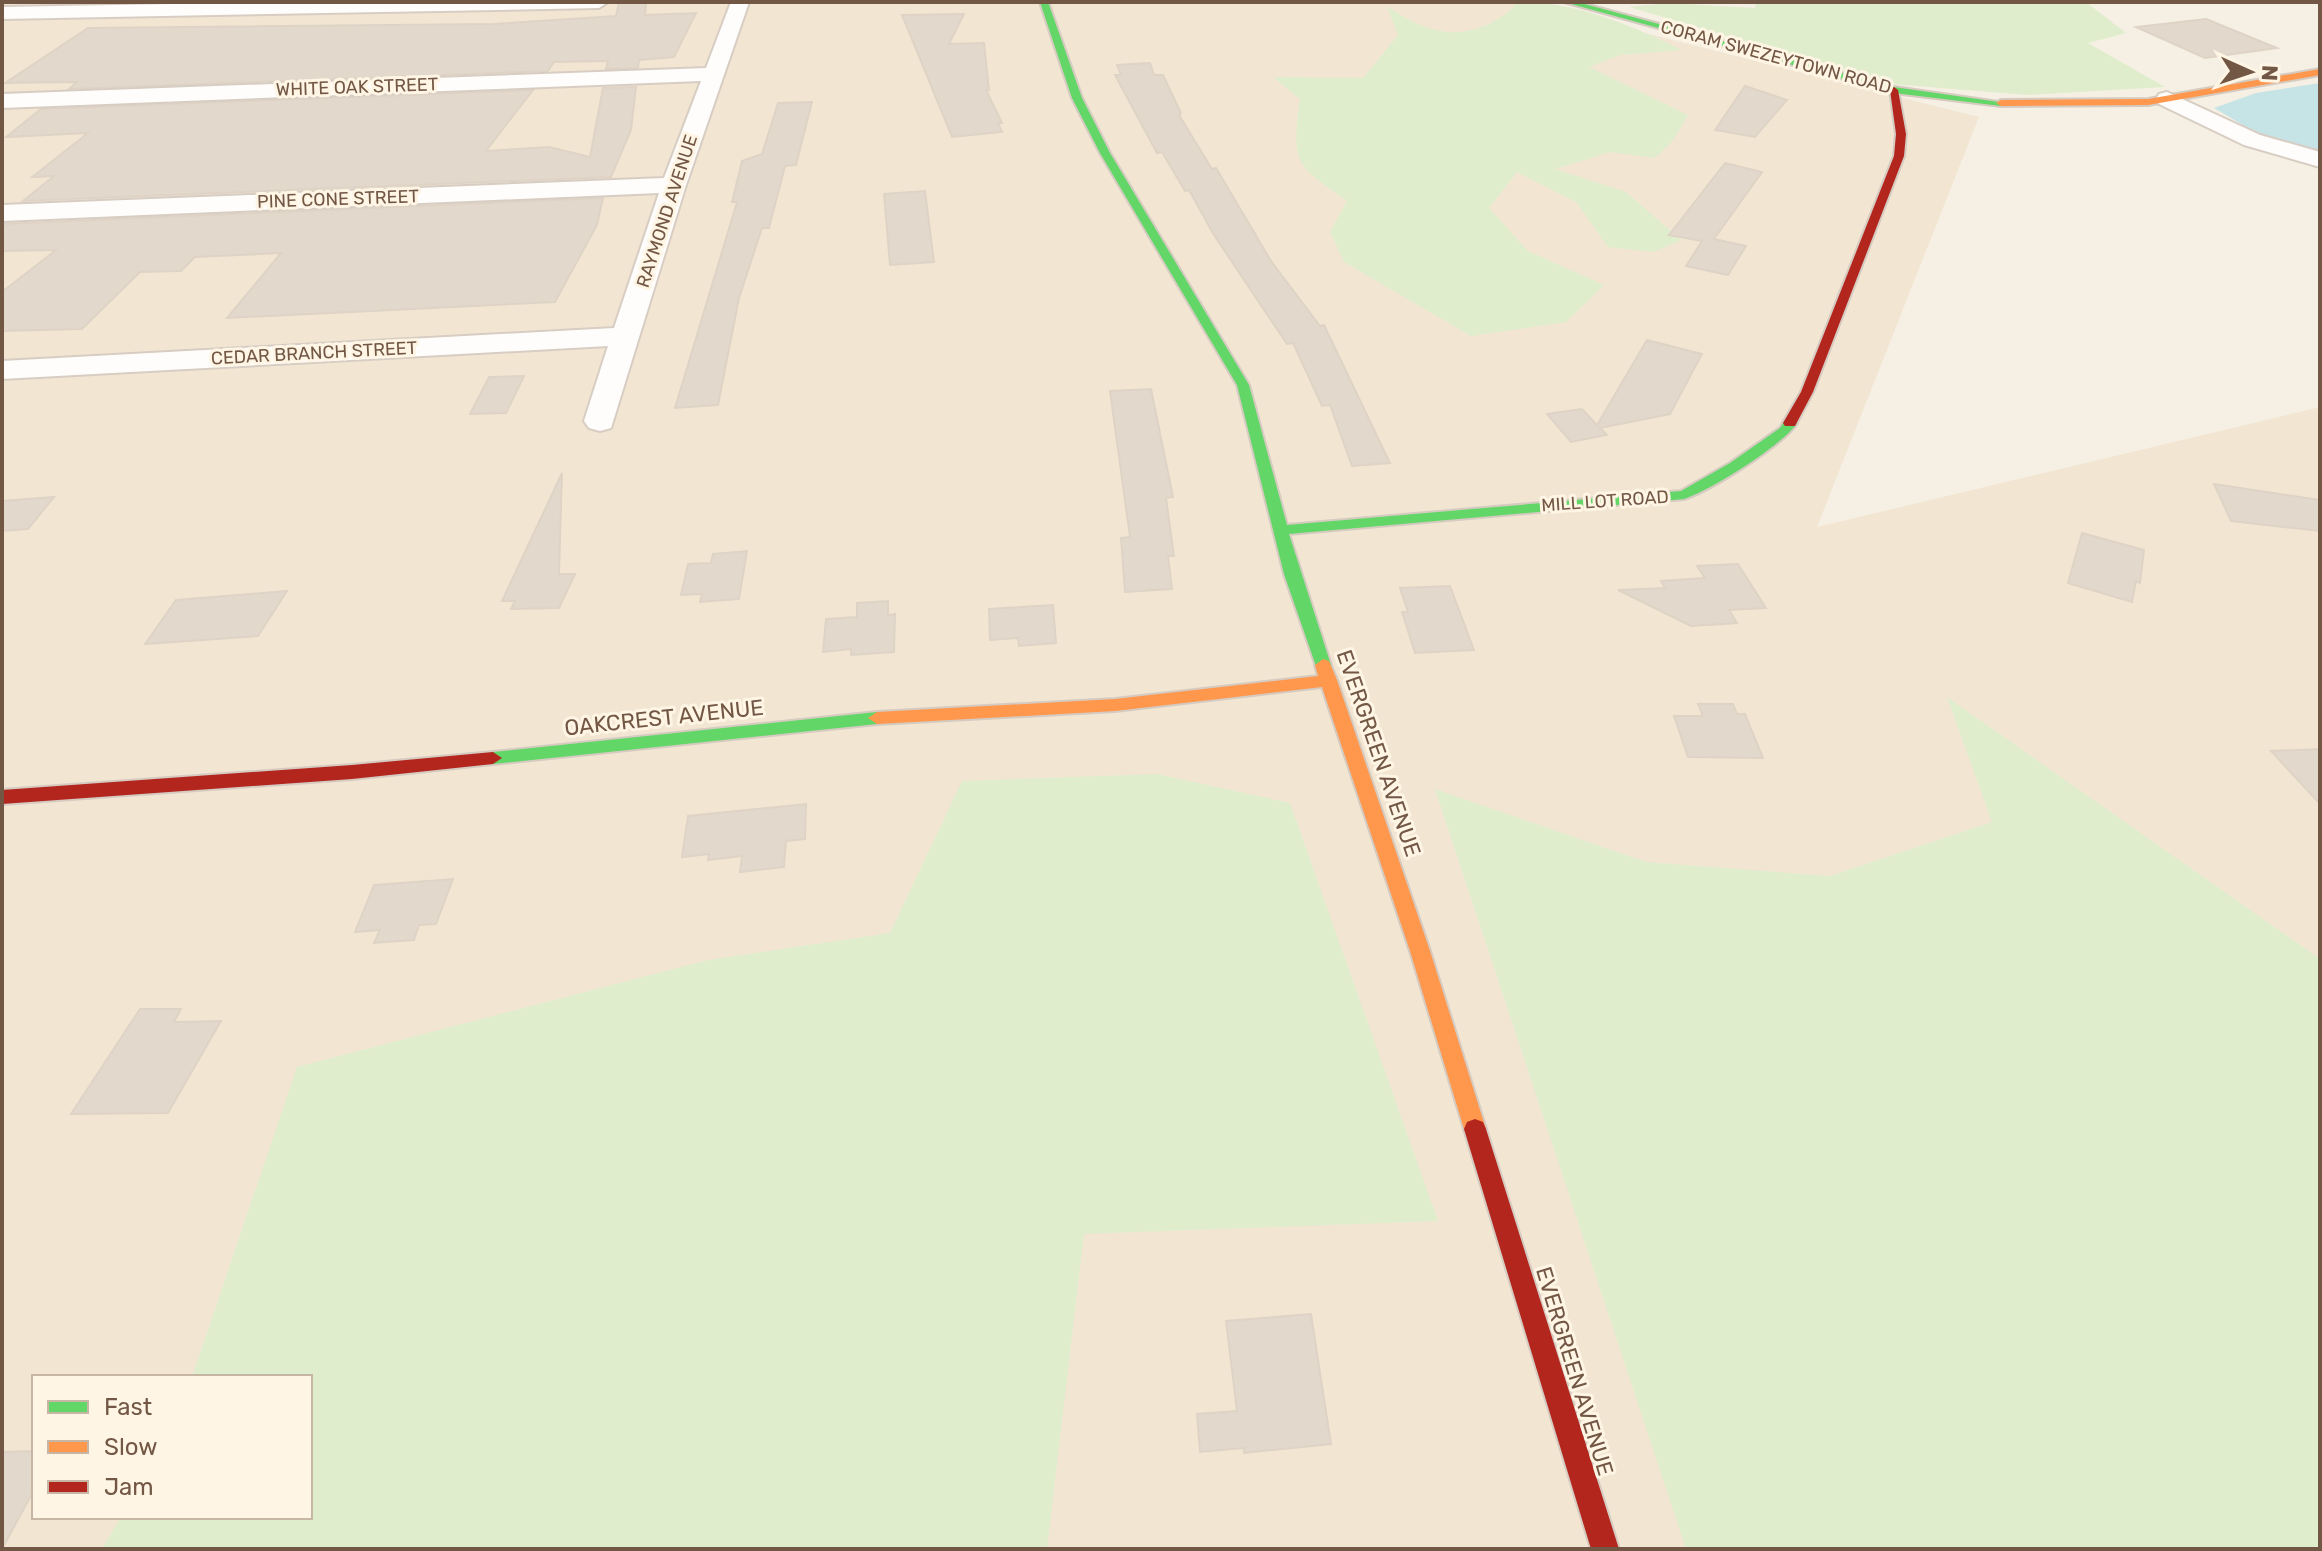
<svg xmlns="http://www.w3.org/2000/svg" width="2322" height="1551" font-family="Rubik,sans-serif">
  <style>
    .residential { fill: #f2e6d3; fill-rule: evenodd }
    .green { fill: #dfedcd }
    .water { fill: #c6e3e6 }
    .building { fill: #e2d8cc; stroke: #dfd3c6; stroke-width: 2 }
    .lines { fill: none; stroke-linecap: round; stroke-linejoin: round }
    .street-casing { stroke: #d7cdc3; stroke-width: 4 }
    .fast-casing { stroke: #d6cbc1; stroke-width: 4 }
    .slow-casing { stroke: #d6cbc1; stroke-width: 4 }
    .jam-casing { stroke: #d6cbc1; stroke-width: 4 }
    .street { fill: #fefdfb; fill-rule: evenodd }
    .fast { fill: #63d668; fill-rule: evenodd }
    .slow { fill: #ff974d; fill-rule: evenodd }
    .jam { fill: #b3261e; fill-rule: evenodd }
    .labels { text-anchor: middle; stroke-width: 6; stroke-linejoin: round; paint-order: stroke }
    .far-street-label { font-size: 18px; fill: #735745; stroke: #fff5e4 }
    .street-label { font-size: 22px; fill: #735745; stroke: #fff5e4 }
  </style>
  <rect width="100%" height="100%" fill="#f6f0e4"/>
  <!-- residential -->
  <path class="residential" d="M2 2H1522L1979 117 1817 527 2320 407V1549H2ZM34 1377H310V1517H34Z"/>
  <!-- green -->
  <path class="green" d="M1519 2C1576 2 1631 25 1682 50L1620 55 1589 67 1688 115 1672 142 1655 158 1610 152 1555 169 1626 192 1681 240 1654 252 1608 247 1576 202 1517 172 1489 208 1528 251 1604 285 1566 322 1471 336 1344 262 1330 232 1347 201C1295 164 1291 164 1300 99L1273 77 1363 78 1398 35 1387 6C1434 40 1477 43 1519 2Z
    M1756 2H2086L2126 33 2088 43 2165 87 2027 95 1891 84 1629 7 1668 3 1755 8Z
    M1947 697 2320 959V1549H1686L1435 789 1646 862 1830 876 1992 822Z
    M1157 774 1290 803 1438 1221 1084 1234 1047 1549H102L121 1517H310V1377H192L297 1067 708 960 890 933 962 781Z"/>
  <!-- water -->
  <path class="water" d="M2320 83V153L2253 131 2214 108 2256 93Z"/>
  <!-- building -->
  <path class="building" d="M619 2H646L645 15 696 13 674 57 639 60 638 68 606 69 608 61 554 62 548 71 69 89 77 82 5 83 88 28 494 24 616 16Z
    M964 14 949 44 984 43 989 90H986L1002 123H998L1002 132 952 137 902 15Z
    M2206 19 2277 48 2205 58 2136 27Z
    M1150 63 1154 75H1163L1181 113 1179 115 1212 169 1216 168 1271 261 1320 326 1324 325 1390 463 1352 466 1330 405 1322 406 1293 343 1287 344 1214 235 1189 190 1185 191 1162 152 1157 153 1115 75H1121L1117 65Z
    M1745 86 1787 100 1755 137 1715 130Z
    M636 87 631 130 611 177 23 201 54 176 32 177 88 133 6 137 41 109 533 90 486 151 549 147 590 157 603 88Z
    M812 102 796 165 785 166 769 228H762L739 298 718 405 675 408 737 202H732L742 161 762 154 778 103Z
    M1725 163 1762 172 1714 239 1746 246 1728 275 1686 266 1702 241 1669 235Z
    M925 191 934 262 890 265 884 194Z
    M603 198 597 225 555 302 227 318 281 253 195 257 181 271 140 272 82 329 2 331V292L56 250 2 251V224Z
    M1647 340 1702 354 1670 414 1600 428 1607 435 1571 442 1547 414 1582 409 1597 425Z
    M524 376 506 413 470 414 489 377Z
    M1151 389 1173 497 1166 498 1174 556H1168L1172 589 1125 592 1121 538 1130 537 1110 391Z
    M562 473 559 574H575L559 608 511 609 515 601H502Z
    M2214 484 2320 500V531L2231 521Z
    M54 497 28 529 2 531V501Z
    M2082 533 2144 550 2140 583 2136 581 2132 602 2068 583Z
    M747 551 739 599 700 602 702 594 681 595 688 564 711 563 713 554Z
    M1738 564 1766 608 1729 610 1737 623 1691 626 1618 590 1665 588 1661 581 1705 578 1697 566Z
    M1450 586 1474 650 1415 653 1402 612H1408L1400 588Z
    M287 591 258 636 145 644 176 600Z
    M888 601V615L895 614 894 652 851 655V649L823 652 826 619 857 617V603Z
    M1053 605 1056 643 1019 646 1018 638 990 640 989 609Z
    M1698 704H1733L1737 714H1745L1763 758 1688 757 1674 716H1703Z
    M2320 749V804L2271 751Z
    M806 804 805 839 786 841 784 867 740 872 742 856 708 860 709 854 682 857 688 816Z
    M453 879 436 924 419 925 414 940 374 943 380 930 355 932 374 885Z
    M140 1009H181L174 1022 221 1021 168 1113 71 1114Z
    M1311 1314 1331 1444 1244 1453V1448L1200 1452 1197 1414 1237 1411 1226 1321Z
    M34 1451V1490L2 1549V1452Z"/>
  <g class="lines">
    <defs>
      <path id="street" d="M288 2H608L599 8 2 19V7Z
        M731 2H749L686 185 611 428 600 431 589 428 584 421 608 346 2 379V361L614 328 659 193 2 221V205L664 178 701 81 2 108V94L706 68Z
        M2167 92 2260 135 2320 152V167L2244 145 2159 104 2156 99 2159 94Z"/>
      <path id="fast" d="M1040 2H1048L1082 98 1110 153 1249 385 1287 525 1681 491 1730 463 1780 428 1785 420 1790 419 1797 423C1783 445 1710 491 1684 499L1289 534 1331 665 1329 669H1317L1284 574 1237 385 1100 153 1072 98Z
        M1564 2H1577L1894 87 2006 103 2001 106 1894 93Z
        M877 712 886 718 877 724 493 764 484 758 493 752Z"/>
      <path id="slow" d="M2320 69V75L2148 105 2001 106 1996 103 2001 100 2148 99Z
        M1323 659 1329 661 1337 680 1430 951 1486 1129 1483 1136 1475 1139 1467 1136 1464 1129 1410 951 1322 687 1115 711 877 724 868 718 877 712 1115 699 1318 676 1315 665Z"/>
      <path id="jam" d="M1894 87 1898 90 1906 134 1904 156 1813 392 1795 426H1785L1783 423 1801 392 1894 156 1896 134 1890 90Z
        M493 752 502 758 493 764 352 779 2 804V790L352 765Z
        M1475 1119 1483 1122 1486 1129 1619 1549H1591L1464 1129 1467 1122Z"/>
    </defs>
    <!-- street casing -->
    <use href="#street" class="street-casing"/>
    <!-- fast casing -->
    <use href="#fast" class="fast-casing"/>
    <!-- slow casing -->
    <use href="#slow" class="slow-casing"/>
    <!-- jam casing -->
    <use href="#jam" class="jam-casing"/>
    <!-- street -->
    <use href="#street" class="street"/>
    <!-- fast -->
    <use href="#fast" class="fast"/>
    <!-- slow -->
    <use href="#slow" class="slow"/>
    <!-- jam -->
    <use href="#jam" class="jam"/>
  </g>
  <g class="labels">
    <!-- far-street labels -->
    <g class="far-street-label">
      <text transform="translate(1776 57) rotate(15)" y="6">CORAM SWEZEYTOWN ROAD</text>
      <text transform="translate(357 87) rotate(-2)" y="6">WHITE OAK STREET</text>
      <text transform="translate(338 199) rotate(-2)" y="6">PINE CONE STREET</text>
      <text transform="translate(667 211) rotate(-72)" y="6">RAYMOND AVENUE</text>
      <text transform="translate(314 353) rotate(-3)" y="6">CEDAR BRANCH STREET</text>
      <text transform="translate(1605 501) rotate(-4)" y="6">MILL LOT ROAD</text>
    </g>
    <!-- street labels -->
    <g class="street-label">
      <text transform="translate(664 717) rotate(-6)" y="8">OAKCREST AVENUE</text>
      <text transform="translate(1379 753) rotate(71)" y="8">EVERGREEN AVENUE</text>
      <text transform="translate(1575 1371) rotate(73)" y="8">EVERGREEN AVENUE</text>
    </g>
  </g>
  <!-- border -->
  <rect width="2322" height="1551" fill="none" stroke="#735745" stroke-width="8"/>
  <!-- legend -->
  <rect x="32" y="1375" width="280" height="144" fill="#fff5e4" stroke="#c7b6a4" stroke-width="2"/>
  <rect x="48" y="1401" width="40" height="12" fill="#63d668" stroke="#c7b6a4" stroke-width="2"/>
  <text x="104" y="1415" font-size="24" fill="#735745">Fast</text>
  <rect x="48" y="1441" width="40" height="12" fill="#ff974d" stroke="#c7b6a4" stroke-width="2"/>
  <text x="104" y="1455" font-size="24" fill="#735745">Slow</text>
  <rect x="48" y="1481" width="40" height="12" fill="#b3261e" stroke="#c7b6a4" stroke-width="2"/>
  <text x="104" y="1495" font-size="24" fill="#735745">Jam</text>
  <!-- north arrow -->
  <g transform="translate(2250 72) rotate(93)" stroke="#fff5e4" stroke-width="6" paint-order="stroke">
  <path d="M0-6L14 30L0 20L-14 30Z" fill="#735745"/>
  <text y="-12" font-size="22" font-weight="bold" text-anchor="middle" fill="#735745">N</text>
  </g>
</svg>
